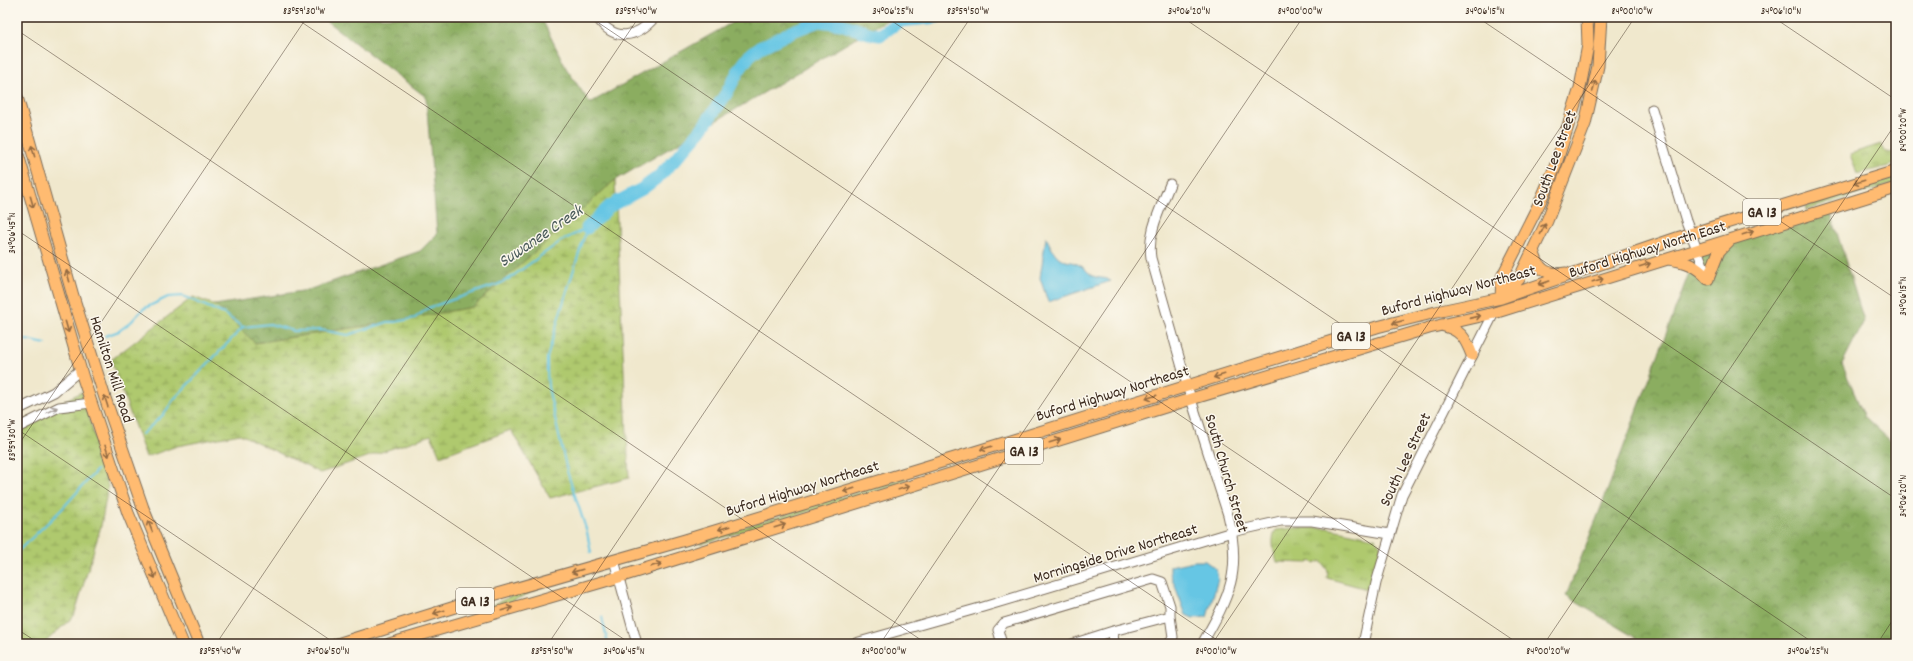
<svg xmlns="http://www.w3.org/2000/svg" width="1913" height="661" font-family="Dekko,sans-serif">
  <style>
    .grass { fill: url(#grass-tufts); stroke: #757a46 }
    .forest { fill: url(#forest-crowns); stroke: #636c40 }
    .wetland { fill: url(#wetland-marsh); stroke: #757a46 }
    .water { fill: #66c6e4; stroke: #507881 }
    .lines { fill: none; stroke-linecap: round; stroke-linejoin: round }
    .stream { stroke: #66c6e4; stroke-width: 2 }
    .river { stroke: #66c6e4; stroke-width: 13 }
    .minor-casing { stroke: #7a6c5b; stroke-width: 11 }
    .major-casing { stroke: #7a6c5b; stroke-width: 13 }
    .minor { stroke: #fff; stroke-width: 9 }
    .major { stroke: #ffbb71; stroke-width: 11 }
    .oneway { stroke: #936b43 }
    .oneway2 { stroke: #a79f9a }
    .ticks { fill: none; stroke: #3b2a1e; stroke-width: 1; stroke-opacity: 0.45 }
    .labels { text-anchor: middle; stroke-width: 3; stroke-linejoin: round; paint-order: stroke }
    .shield { fill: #fbf7ec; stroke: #75685c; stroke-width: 1 }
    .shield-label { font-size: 15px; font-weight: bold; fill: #3b2a1e }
    .street-label { font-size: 16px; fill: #3b2a1e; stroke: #fbf7ec }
    .water-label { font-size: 17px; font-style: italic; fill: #485959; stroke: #fbf7ec }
    .neatline { fill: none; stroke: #3b2a1e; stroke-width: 1.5 }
    .ticks-label { font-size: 10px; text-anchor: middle; fill: #3b2a1e }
  </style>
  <defs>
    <pattern id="grass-tufts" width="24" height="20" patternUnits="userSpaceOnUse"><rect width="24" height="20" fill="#afc96e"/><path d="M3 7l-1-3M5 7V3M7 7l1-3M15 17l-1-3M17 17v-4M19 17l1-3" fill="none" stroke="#90a35a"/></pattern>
    <pattern id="forest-crowns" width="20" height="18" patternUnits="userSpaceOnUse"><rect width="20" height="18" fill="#8bad61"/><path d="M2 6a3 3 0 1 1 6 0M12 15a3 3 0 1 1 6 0" fill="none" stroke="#738d4f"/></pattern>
    <pattern id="wetland-marsh" width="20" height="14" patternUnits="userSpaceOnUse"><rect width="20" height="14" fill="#afc96e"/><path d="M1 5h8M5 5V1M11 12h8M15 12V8" fill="none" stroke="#90a35a"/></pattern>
  </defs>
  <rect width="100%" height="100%" fill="#fbf7ec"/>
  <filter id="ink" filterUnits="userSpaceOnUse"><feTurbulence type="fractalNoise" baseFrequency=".025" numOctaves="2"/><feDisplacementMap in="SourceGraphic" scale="8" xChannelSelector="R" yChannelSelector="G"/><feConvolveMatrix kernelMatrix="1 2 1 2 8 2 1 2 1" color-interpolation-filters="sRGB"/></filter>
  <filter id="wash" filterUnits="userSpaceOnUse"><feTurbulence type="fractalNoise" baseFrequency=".012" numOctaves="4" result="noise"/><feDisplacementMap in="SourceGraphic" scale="16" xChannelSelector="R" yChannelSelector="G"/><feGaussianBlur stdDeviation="0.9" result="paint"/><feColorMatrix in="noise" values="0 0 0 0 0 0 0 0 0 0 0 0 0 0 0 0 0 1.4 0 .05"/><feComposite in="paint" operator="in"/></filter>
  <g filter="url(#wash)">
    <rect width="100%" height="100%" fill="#f0e8cd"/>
    <!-- grass -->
    <path class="grass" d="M1881 144 1886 153 1896 152V164L1857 174 1850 154Z
      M1896 178V183L1807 210 1806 207 1821 201Z
      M906 477 907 479 888 488 701 544 700 543 721 534Z
      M1295 528H1327L1375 538 1381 547 1371 587 1367 589 1327 578 1328 571 1321 561 1314 564 1311 561 1308 563 1277 562C1274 554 1270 538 1276 530Z
      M536 589V590L510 602 486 609 485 608 512 596Z"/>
    <!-- forest -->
    <path class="forest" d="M321 17H541L566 68 590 103 742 17H892L614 181 473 307 391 322 254 343 215 305 308 290 420 251 437 234 426 97Z
      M1829 207 1864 321 1842 364 1864 416 1896 446V644H1646L1566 596 1603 502 1699 246Z"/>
    <!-- wetland -->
    <path class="wetland" d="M615 180 629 478 550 498 511 430 440 456 431 435 320 473 240 434 177 446 146 457 111 360 193 297 215 305 255 343 391 322 473 307Z
      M82 392 108 486 101 526 74 616 43 644H17V424Z"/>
    <!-- water -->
    <path class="water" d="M1046 237C1051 247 1055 258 1066 261 1072 262 1076 263 1081 266 1086 269 1088 273 1093 276 1100 279 1105 277 1111 281L1048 302 1040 278Z
      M1194 561H1205L1216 569 1218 579 1207 617 1193 618 1186 615 1170 573V566Z"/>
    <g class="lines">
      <!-- stream -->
      <path class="stream" d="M587 228 561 310 547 358V370L548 387 567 471 587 532 591 553
        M105 336 119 331 131 322 143 309 168 297 183 296 224 314 243 327 270 324 294 331 321 330 348 335 388 322H396L415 318 428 308 499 284 510 278 561 241 587 228
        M17 338 46 344
        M142 434 163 415 174 399 243 327
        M17 552 61 510 97 470
        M602 617 608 644"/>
      <!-- river -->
      <path class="river" d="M587 228 610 206 642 189 658 177 673 162 701 130 726 94 739 70 750 55 759 48 793 31 819 21 841 24 872 34 880 35 900 21 937 17"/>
    </g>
  </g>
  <g filter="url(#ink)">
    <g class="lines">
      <defs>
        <path id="minor" d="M597 17C614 43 637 38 655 17
          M1652 109 1686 221 1708 278
          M1170 184C1161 208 1147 232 1151 258L1191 399 1228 515C1242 572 1230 595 1202 644
          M17 410 54 392 80 370
          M17 428 59 407 91 403
          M614 560 637 644
          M852 644 983 607 1232 532 1281 521H1312L1390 534
          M1002 644 998 630 1004 623 1153 579 1162 582 1170 606V616
          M1072 644 1113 631
          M1114 644 1113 631 1170 616 1173 637 1169 644
          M1363 644 1376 583 1402 495 1494 313
          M1895 644 1896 642"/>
        <path id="major" d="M17 97 73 296 105 398 143 508 199 644
          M17 151 83 378 128 513 183 644
          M1533 250C1538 269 1545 276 1566 273
          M1668 259C1685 261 1697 266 1708 279
          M1708 279 1719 251 1731 239
          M1502 296 1519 279 1547 221 1585 124 1598 66 1601 17
          M1501 298 1502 277 1540 202 1555 167 1580 88 1588 45 1587 17
          M1441 325C1461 330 1465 337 1472 355
          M337 644 493 595 685 540 981 450 1377 327 1436 312 1501 298 1680 237 1896 171
          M389 644 619 577 1191 399 1429 328 1494 313 1896 188"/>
      </defs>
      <!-- minor casing -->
      <use href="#minor" class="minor-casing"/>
      <!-- major casing -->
      <use href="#major" class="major-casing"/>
      <!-- minor -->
      <use href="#minor" class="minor"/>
      <!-- major -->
      <use href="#major" class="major"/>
    </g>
    <!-- one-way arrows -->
    <defs><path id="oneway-shaft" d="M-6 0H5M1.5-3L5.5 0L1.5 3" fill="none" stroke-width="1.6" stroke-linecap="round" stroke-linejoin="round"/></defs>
    <g class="oneway">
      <use href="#oneway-shaft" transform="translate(1594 86) rotate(-77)"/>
      <use href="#oneway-shaft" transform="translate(33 151) rotate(-106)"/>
      <use href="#oneway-shaft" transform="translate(1859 182) rotate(163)"/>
      <use href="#oneway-shaft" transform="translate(32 202) rotate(74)"/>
      <use href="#oneway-shaft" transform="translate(1543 229) rotate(-64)"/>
      <use href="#oneway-shaft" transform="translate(1748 233) rotate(-18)"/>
      <use href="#oneway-shaft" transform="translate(1645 265) rotate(-17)"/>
      <use href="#oneway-shaft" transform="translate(68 276) rotate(-106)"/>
      <use href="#oneway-shaft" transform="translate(1598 280) rotate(-17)"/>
      <use href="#oneway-shaft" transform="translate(1544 283) rotate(161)"/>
      <use href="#oneway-shaft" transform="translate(1475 317) rotate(-13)"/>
      <use href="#oneway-shaft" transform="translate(1398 322) rotate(165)"/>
      <use href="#oneway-shaft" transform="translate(67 327) rotate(74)"/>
      <use href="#oneway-shaft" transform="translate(1219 376) rotate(163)"/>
      <use href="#oneway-shaft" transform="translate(1151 397) rotate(163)"/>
      <use href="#oneway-shaft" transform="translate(106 401) rotate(-108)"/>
      <use href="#oneway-shaft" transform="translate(1055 441) rotate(-17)"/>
      <use href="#oneway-shaft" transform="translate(986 448) rotate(163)"/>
      <use href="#oneway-shaft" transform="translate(107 451) rotate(71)"/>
      <use href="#oneway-shaft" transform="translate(904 488) rotate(-17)"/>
      <use href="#oneway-shaft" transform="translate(849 490) rotate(163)"/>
      <use href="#oneway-shaft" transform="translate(150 526) rotate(-111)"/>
      <use href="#oneway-shaft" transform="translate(780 526) rotate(-17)"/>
      <use href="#oneway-shaft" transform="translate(724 528) rotate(163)"/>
      <use href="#oneway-shaft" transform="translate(656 565) rotate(-17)"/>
      <use href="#oneway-shaft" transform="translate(577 571) rotate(164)"/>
      <use href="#oneway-shaft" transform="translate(153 573) rotate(68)"/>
      <use href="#oneway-shaft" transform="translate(507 609) rotate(-17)"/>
      <use href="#oneway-shaft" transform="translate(439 612) rotate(163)"/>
    </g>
    <use class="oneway2" href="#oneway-shaft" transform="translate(52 410) rotate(-26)"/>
  </g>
  <!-- ticks -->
  <path class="ticks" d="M294 17 1223 644M590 17 1519 644M886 17 1815 644M1182 17 1896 499M1477 17 1896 299M1773 17 1896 100M17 30 927 644M17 230 631 644M17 429 336 644M17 447 307 17M17 629 40 644M216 644 639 17M548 644 971 17M880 644 1303 17M1212 644 1635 17M1544 644 1896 123M1877 644 1896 615"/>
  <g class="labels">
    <!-- shield labels -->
    <g class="shield">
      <rect x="1743" y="199" width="38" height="26" rx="3"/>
      <rect x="1332" y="323" width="38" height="26" rx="3"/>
      <rect x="1005" y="438" width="38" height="26" rx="3"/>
      <rect x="456" y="588" width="38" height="26" rx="3"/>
    </g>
    <g class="shield-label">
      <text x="1762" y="217">GA 13</text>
      <text x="1351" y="341">GA 13</text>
      <text x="1024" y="456">GA 13</text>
      <text x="475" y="606">GA 13</text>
    </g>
    <!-- street labels -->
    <g class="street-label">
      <text transform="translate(1553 158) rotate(-70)" y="6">South Lee Street</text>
      <text transform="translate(1647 248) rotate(-17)" y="6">Buford Highway North East</text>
      <text transform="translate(1458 289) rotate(-15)" y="6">Buford Highway Northeast</text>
      <text transform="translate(113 369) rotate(72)" y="6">Hamilton Mill Road</text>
      <text transform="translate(1112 392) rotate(-17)" y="6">Buford Highway Northeast</text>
      <text transform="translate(1404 459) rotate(-65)" y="6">South Lee Street</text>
      <text transform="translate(1228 473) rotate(74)" y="6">South Church Street</text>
      <text transform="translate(802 487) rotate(-17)" y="6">Buford Highway Northeast</text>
      <text transform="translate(1115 552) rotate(-17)" y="6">Morningside Drive Northeast</text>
    </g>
    <!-- water labels -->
    <g class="water-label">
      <text transform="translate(540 235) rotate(-34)" y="6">Suwanee Creek</text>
    </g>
  </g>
  <!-- margin -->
  <rect width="1913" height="661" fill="none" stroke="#fbf7ec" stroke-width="44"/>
  <rect x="22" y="22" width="1869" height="617" class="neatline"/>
  <g class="ticks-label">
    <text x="304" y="14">83°59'30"W</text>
    <text x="636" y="14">83°59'40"W</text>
    <text x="893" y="14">34°06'25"N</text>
    <text x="968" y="14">83°59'50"W</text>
    <text x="1189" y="14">34°06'20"N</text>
    <text x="1300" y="14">84°00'00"W</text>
    <text x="1485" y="14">34°06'15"N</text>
    <text x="1632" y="14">84°00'10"W</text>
    <text x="1781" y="14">34°06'10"N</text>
    <text transform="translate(1902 130) rotate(-90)" y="4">84°00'20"W</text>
    <text transform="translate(11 233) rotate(-90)" y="4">34°06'45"N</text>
    <text transform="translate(1902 296) rotate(-90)" y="4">34°06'15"N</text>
    <text transform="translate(11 440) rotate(-90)" y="4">83°59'30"W</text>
    <text transform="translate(1902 496) rotate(-90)" y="4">34°06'20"N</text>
    <text x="220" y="654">83°59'40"W</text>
    <text x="328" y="654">34°06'50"N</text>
    <text x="552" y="654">83°59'50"W</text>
    <text x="624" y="654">34°06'45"N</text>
    <text x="884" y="654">84°00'00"W</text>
    <text x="1216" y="654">84°00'10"W</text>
    <text x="1548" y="654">84°00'20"W</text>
    <text x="1808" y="654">34°06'25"N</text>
  </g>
</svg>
